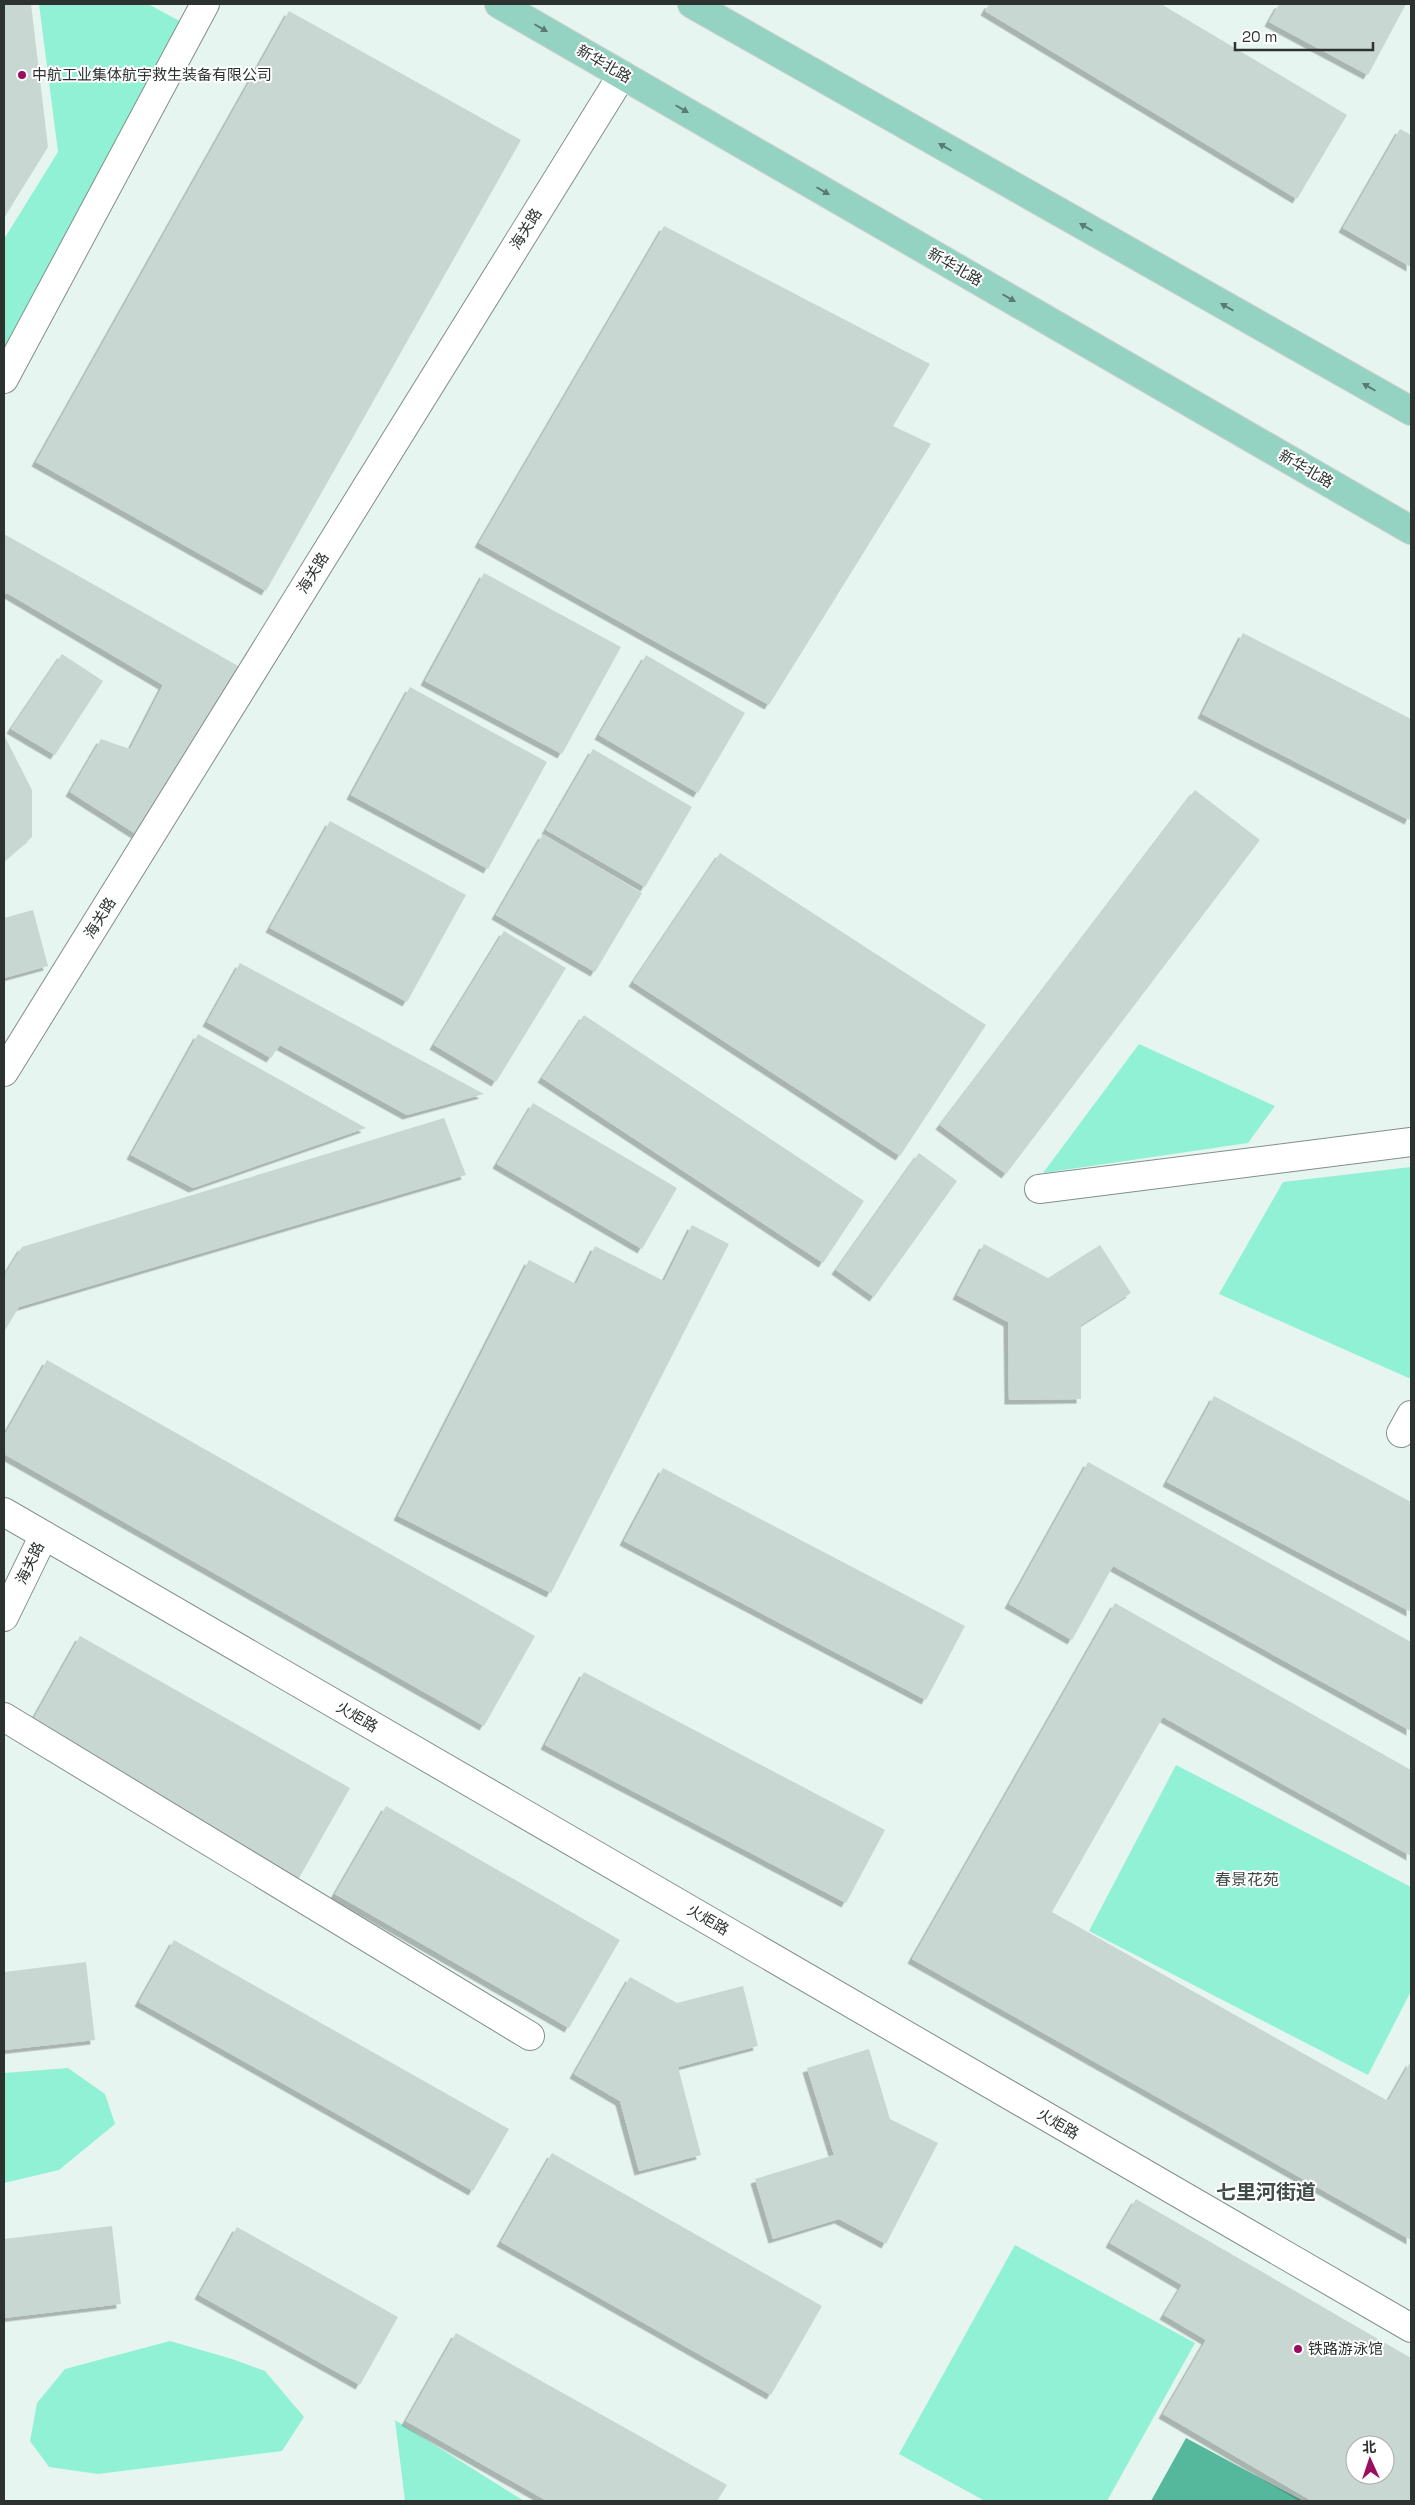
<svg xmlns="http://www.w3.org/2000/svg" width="1415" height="2505" font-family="'Space Grotesk','Noto Sans SC',sans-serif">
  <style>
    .green { fill: #91f1d5 }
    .water { fill: #55b89d }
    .building { fill: #c9d7d2; fill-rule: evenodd; filter: url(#shadow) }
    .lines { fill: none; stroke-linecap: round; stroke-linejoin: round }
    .minor-casing { stroke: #828f8b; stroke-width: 30 }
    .major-casing { stroke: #d1d2d1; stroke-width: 30 }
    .minor { stroke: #fff; stroke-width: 28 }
    .major { stroke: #94d2c2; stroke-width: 28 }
    .oneway { fill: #5b7a72 }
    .poi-dot { fill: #9a0d5f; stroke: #fff; stroke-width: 2 }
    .labels { text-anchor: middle; stroke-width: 4; stroke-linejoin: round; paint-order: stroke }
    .street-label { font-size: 15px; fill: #2c3230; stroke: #fff }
    .poi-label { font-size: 15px; fill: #2c3230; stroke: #fff; text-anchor: start }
    .neighbourhood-label { font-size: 16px; fill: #404c48; stroke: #fff }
    .district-label { font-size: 20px; font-weight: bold; fill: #404c48; stroke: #fff }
  </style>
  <defs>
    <filter id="shadow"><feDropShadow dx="-4.5" dy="4.5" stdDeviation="0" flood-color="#0004"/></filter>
  </defs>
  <rect width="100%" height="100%" fill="#e6f5f0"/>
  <!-- green -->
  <path class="green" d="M39 4H148L198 31 4 380V239L58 152Z
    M1139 1044 1275 1106 1248 1143 1043 1173Z
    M1411 1167V1379L1219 1294 1283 1182Z
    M1176 1765 1411 1887V1991L1368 2075 1089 1931Z
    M68 2068 105 2094 115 2124 59 2170 4 2183V2073Z
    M1015 2245 1195 2343 1107 2501H985L899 2454Z
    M170 2341 232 2359 265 2371 304 2417 282 2451 98 2474 49 2467 30 2441 37 2403 65 2369Z
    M395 2420 524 2501H405Z"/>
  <!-- water -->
  <path class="water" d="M1186 2438 1303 2501H1151Z"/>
  <!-- building -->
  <path class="building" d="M4 4H31L48 147 4 218Z
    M989 4H1161L1347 115 1297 199 985 11Z
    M1279 4H1406L1368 75 1269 22Z
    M289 11 521 140 266 591 36 462Z
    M1400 129 1411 135V267L1343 228Z
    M664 226 930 364 893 426 931 444 769 705 479 543Z
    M4 534 240 667 136 834 70 792 101 739 130 749 163 685 7 593 4 595Z
    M484 573 621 647 562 754 425 681Z
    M1243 633 1411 719V816L1409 820 1202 714Z
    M62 654 103 681 55 755 11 729Z
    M646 655 745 713 698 793 599 735Z
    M410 687 547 762 488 869 351 795Z
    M4 735 32 790V837L4 861Z
    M593 749 692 807 645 887 546 830Z
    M1195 790 1260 840 1006 1174 940 1125Z
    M330 821 466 895 407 1002 270 928Z
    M543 834 642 893 595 972 496 915Z
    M720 853 986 1025 900 1156 633 982Z
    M33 910 48 966 4 978V918Z
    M504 931 566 968 496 1082 434 1045Z
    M240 963 484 1094 407 1115 280 1045 271 1058 207 1022Z
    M584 1015 864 1201 823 1263 542 1078Z
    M198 1034 366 1128 193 1188 131 1155Z
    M533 1103 677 1188 642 1249 497 1164Z
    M444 1118 466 1175 19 1307 4 1332V1276L22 1247Z
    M919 1153 957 1181 874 1297 836 1270Z
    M692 1225 729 1244 551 1593 398 1516 529 1260 576 1284 595 1246 664 1281Z
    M984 1244 1048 1278 1100 1245 1131 1293 1081 1325V1399L1009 1400 1008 1322 957 1295Z
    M47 1360 535 1636 484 1726 4 1454V1436Z
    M1214 1396 1411 1502V1612L1167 1482Z
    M1088 1462 1411 1642V1731L1113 1566 1072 1640 1009 1604Z
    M663 1468 965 1626 926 1700 624 1541Z
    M1115 1603 1411 1770V1856L1163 1717 1052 1912 1388 2101 1411 2061V2240L912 1959Z
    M80 1636 350 1788 299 1878 30 1725Z
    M584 1672 885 1830 846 1903 545 1745Z
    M386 1806 620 1940 569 2028 335 1894Z
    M174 1940 509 2129 473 2191 139 2002Z
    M86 1962 95 2040 4 2050V1972Z
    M630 1977 677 2003 743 1986 758 2046 678 2067 701 2155 639 2171 620 2101 574 2074Z
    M869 2049 890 2119 938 2143 886 2244 839 2219 773 2239 755 2179 834 2155 807 2068Z
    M552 2153 822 2306 771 2395 501 2242Z
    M1136 2199 1411 2358V2501H1312L1163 2414 1206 2340 1164 2315 1182 2285 1110 2243ZM1355 2445H1385V2475H1355Z
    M112 2226 121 2304 4 2318V2239Z
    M237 2227 398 2317 360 2385 199 2295Z
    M456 2333 727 2485 717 2501H547L406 2421Z"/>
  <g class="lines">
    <defs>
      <path id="minor" d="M4 379 205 4
        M4 1072 622 75
        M1039 1189 1411 1142
        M1401 1433 1411 1415
        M4 1512 1411 2328
        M4 1617 44 1535
        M4 1717 530 2036"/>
      <path id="major" d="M499 4 1411 530
        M692 4 1411 411"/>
    </defs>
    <!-- minor casing -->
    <use href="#minor" class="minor-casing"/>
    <!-- major casing -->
    <use href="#major" class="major-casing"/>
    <!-- minor -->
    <use href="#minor" class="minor"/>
    <!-- major -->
    <use href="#major" class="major"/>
  </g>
  <!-- one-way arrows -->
  <defs><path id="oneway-solid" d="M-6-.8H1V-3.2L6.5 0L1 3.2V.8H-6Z" transform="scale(1.25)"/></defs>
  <g class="oneway">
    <use href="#oneway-solid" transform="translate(541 28) rotate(30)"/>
    <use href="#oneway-solid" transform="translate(682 109) rotate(30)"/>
    <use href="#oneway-solid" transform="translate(945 147) rotate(-150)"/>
    <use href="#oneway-solid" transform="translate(823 191) rotate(30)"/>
    <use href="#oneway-solid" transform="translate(1086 227) rotate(-150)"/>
    <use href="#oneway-solid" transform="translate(1009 298) rotate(30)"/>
    <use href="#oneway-solid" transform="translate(1227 307) rotate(-150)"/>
    <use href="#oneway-solid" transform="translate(1369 387) rotate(-150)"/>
  </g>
  <!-- markers -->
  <g class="poi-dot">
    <circle cx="22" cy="75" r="5"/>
    <circle cx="1298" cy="2349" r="5"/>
  </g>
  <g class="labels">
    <!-- street labels -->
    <g class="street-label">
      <text transform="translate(604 64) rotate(30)" y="5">新华北路</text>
      <text transform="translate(526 229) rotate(-58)" y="5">海关路</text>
      <text transform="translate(955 267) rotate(30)" y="5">新华北路</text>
      <text transform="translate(1306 469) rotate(30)" y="5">新华北路</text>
      <text transform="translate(313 573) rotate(-58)" y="5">海关路</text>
      <text transform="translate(100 918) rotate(-58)" y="5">海关路</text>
      <text transform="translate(30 1563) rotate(-64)" y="5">海关路</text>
      <text transform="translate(357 1717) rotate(30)" y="5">火炬路</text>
      <text transform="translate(708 1920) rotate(30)" y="5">火炬路</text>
      <text transform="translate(1058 2124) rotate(30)" y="5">火炬路</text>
    </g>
    <!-- poi labels -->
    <g class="poi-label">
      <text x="32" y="80">中航工业集体航宇救生装备有限公司</text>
      <text x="1308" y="2354">铁路游泳馆</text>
    </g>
    <!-- neighbourhood labels -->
    <g class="neighbourhood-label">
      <text x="1247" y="1885">春景花苑</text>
    </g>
    <!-- district labels -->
    <g class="district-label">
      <text x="1266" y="2199">七里河街道</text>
    </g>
  </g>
  <!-- border -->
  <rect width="1415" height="2505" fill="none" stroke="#2c3230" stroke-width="10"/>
  <!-- north arrow -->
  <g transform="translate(1370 2460) rotate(357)"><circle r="24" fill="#ffffff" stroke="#abadac"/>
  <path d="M0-4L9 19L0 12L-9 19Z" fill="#9a0d5f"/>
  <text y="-8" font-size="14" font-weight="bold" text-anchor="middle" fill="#2c3230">北</text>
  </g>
  <!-- scale -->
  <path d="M1235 42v8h138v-8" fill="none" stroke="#2c3230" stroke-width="2.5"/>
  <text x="1242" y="42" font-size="15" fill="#2c3230" stroke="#ffffff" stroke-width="4" paint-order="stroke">20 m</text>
</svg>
